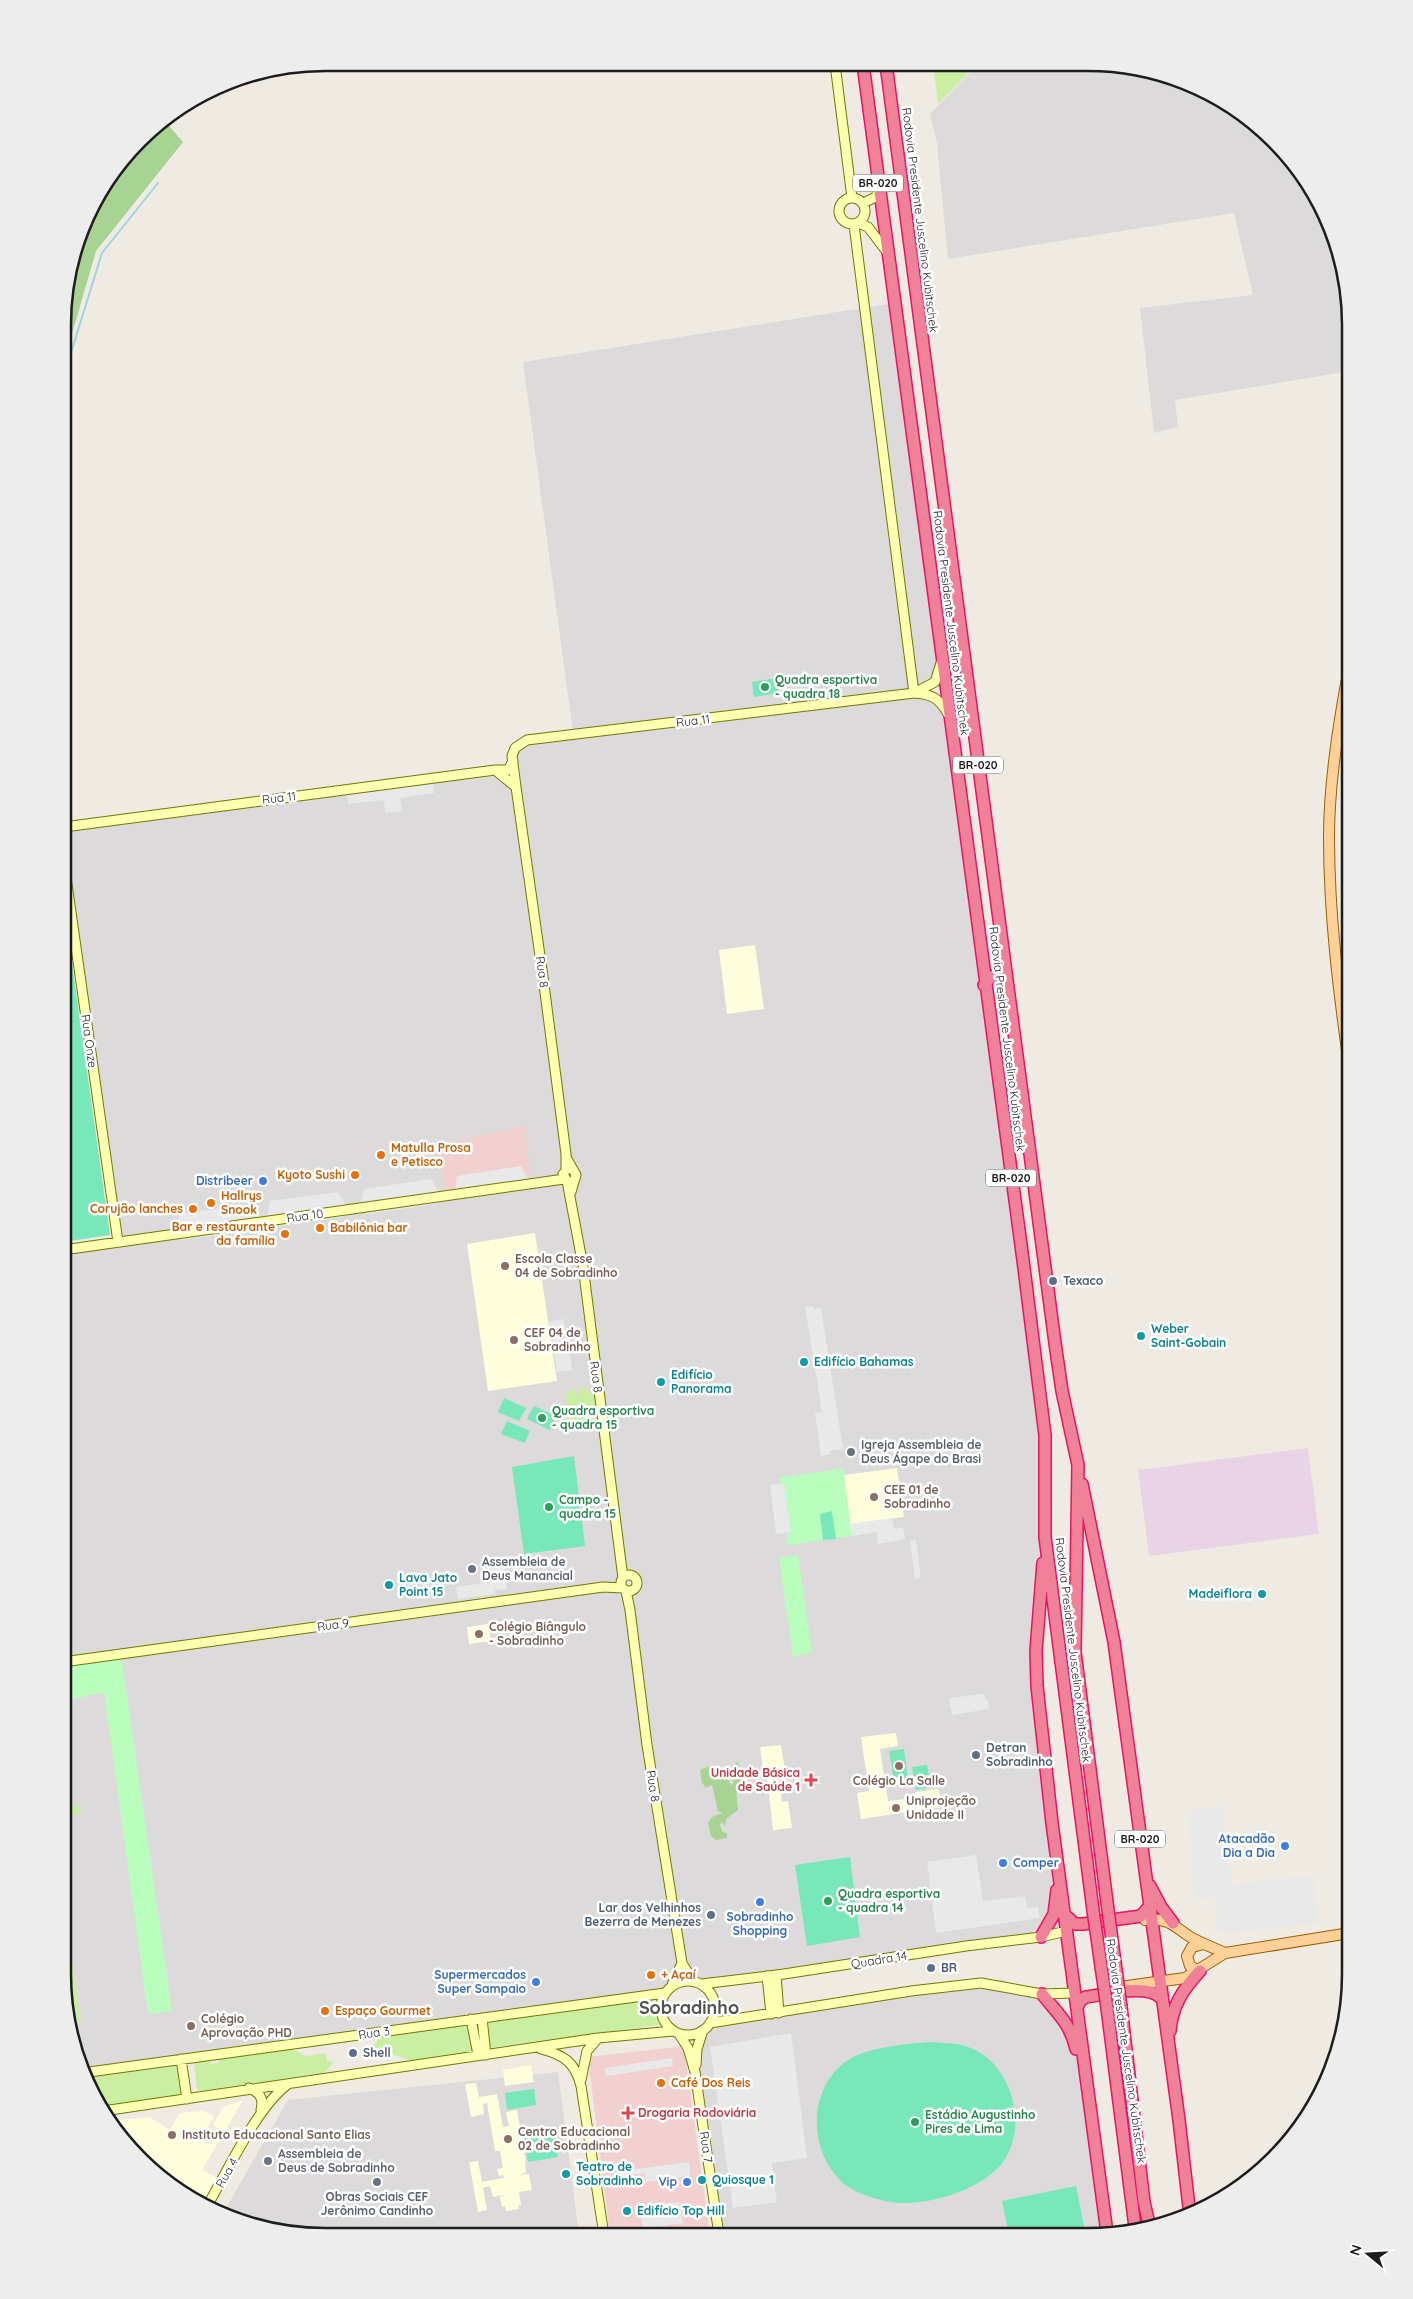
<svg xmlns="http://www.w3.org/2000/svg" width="1413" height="2299" font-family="Quicksand,sans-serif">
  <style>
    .residential { fill: #dcdada; fill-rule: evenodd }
    .commercial { fill: #f2d0cf }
    .industrial { fill: #e9d3e6 }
    .education { fill: #fffedc }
    .grass { fill: #caefa3 }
    .forest { fill: #a7d393 }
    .park { fill: #bafebe }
    .pitch { fill: #78e7b9 }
    .parking { fill: #e9e9e9 }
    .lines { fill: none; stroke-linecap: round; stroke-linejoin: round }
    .stream { stroke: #9ed4e2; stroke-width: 2 }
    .secondary-casing { stroke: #6f7900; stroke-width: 11 }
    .primary-casing { stroke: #976100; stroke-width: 12 }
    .highway-casing { stroke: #ea1362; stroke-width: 14 }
    .secondary { stroke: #fdffb1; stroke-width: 9 }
    .primary { stroke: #ffd098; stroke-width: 10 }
    .highway { stroke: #ef8299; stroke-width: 11 }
    .highway-bridge-casing { stroke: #ea1362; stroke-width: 14; stroke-linecap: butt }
    .highway-bridge { stroke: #ef8299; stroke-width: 11 }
    .leisure-dot { fill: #2e9e5b; stroke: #fff; stroke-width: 2 }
    .food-dot { fill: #e8710a; stroke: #fff; stroke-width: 2 }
    .shop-dot { fill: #3f7fe0; stroke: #fff; stroke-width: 2 }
    .education-dot { fill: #8d6e63; stroke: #fff; stroke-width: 2 }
    .service-dot { fill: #5c6f8a; stroke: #fff; stroke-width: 2 }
    .culture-dot { fill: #0f9aa8; stroke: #fff; stroke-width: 2 }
    .worship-dot { fill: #6b7280; stroke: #fff; stroke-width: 2 }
    .health-dot { fill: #e0444e; stroke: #fff; stroke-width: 2 }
    .labels { text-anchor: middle; stroke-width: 5; stroke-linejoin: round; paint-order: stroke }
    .shield { fill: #fff; stroke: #616161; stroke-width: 1 }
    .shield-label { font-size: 11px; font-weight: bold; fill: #1d1d1d }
    .street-label { font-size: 12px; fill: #1d1d1d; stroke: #fff }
    .leisure-label { font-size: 12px; font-weight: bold; fill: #27864d; stroke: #fff; text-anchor: start }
    .food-label { font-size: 12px; font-weight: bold; fill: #c56008; stroke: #fff; text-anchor: start }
    .shop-label { font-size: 12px; font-weight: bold; fill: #366cbe; stroke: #fff; text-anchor: end }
    .education-label { font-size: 12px; font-weight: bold; fill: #785e54; stroke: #fff; text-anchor: start }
    .service-label { font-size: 12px; font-weight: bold; fill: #4e5e75; stroke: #fff; text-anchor: start }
    .culture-label { font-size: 12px; font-weight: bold; fill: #0d838f; stroke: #fff; text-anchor: start }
    .worship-label { font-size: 12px; font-weight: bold; fill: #5b616d; stroke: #fff; text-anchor: start }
    .health-label { font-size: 12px; font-weight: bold; fill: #be3a42; stroke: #fff; text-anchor: end }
    .district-label { font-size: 18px; font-weight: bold; fill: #505050; stroke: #fff }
    .rim { fill: none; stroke: #1d1d1d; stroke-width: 2.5 }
  </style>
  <rect width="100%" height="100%" fill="#f0ebe2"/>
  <!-- residential -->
  <path class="residential" d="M978 64 1122 65 1189 83 1248 117 1296 166 1331 225 1350 325V371L1175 400 1178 427 1154 433 1140 308 1253 295 1234 213 948 259 937 143 930 114Z
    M894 303 940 660 938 673 925 690 943 703 1045 1435V1537L1036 1651 1057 1893 1041 1937 702 1981 695 1978 682 1962 671 1984 664 1991 82 2072 63 1974V1250L118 1242 64 863V827L69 824 487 766 502 771 514 780 510 751 513 744 519 739 527 737 573 732 523 362ZM564 1172 575 1173 569 1195 564 1179 548 1181ZM621 1558 631 1575 637 1581 636 1588 633 1591 630 1609 623 1588 605 1586 622 1579Z
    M1004 1980 1030 1992 1042 1994 1072 2033 1088 2097 1107 2233 1088 2236 719 2235 693 2055 703 2029 710 2022 982 1981Z
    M558 2072 579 2235 291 2234 222 2215 288 2100Z"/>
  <!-- commercial -->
  <path class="commercial" d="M525 1126 531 1184 446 1196 439 1145Z
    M684 2046 710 2235H610L588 2057Z"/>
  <!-- industrial -->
  <path class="industrial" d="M1308 1448 1319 1534 1149 1556 1138 1470Z"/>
  <!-- education -->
  <path class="education" d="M755 945 764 1009 727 1014 719 950Z
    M535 1233 557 1381 488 1391 467 1244Z
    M897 1468 904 1517 850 1524 844 1475Z
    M488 1624 491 1641 469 1644 467 1627Z
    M896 1733 898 1746 880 1749 888 1801 915 1798V1792L939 1789 941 1807 861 1819 857 1793 869 1791 861 1737Z
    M781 1745 785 1770 779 1771 778 1775 782 1802 788 1801 792 1828 773 1830 767 1777H764L760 1747Z
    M531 2065 534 2082 505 2086 503 2070Z
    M476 2083 479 2097 497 2094 503 2127 509 2126 506 2112 517 2110 526 2162 525 2163 526 2172 520 2175 529 2174 532 2190 519 2192 521 2205H518L519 2209 506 2211 505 2206 502 2207 500 2197 504 2195 493 2197 490 2186 483 2188 487 2210 478 2212 469 2162 478 2161 482 2182 504 2178 503 2175 499 2176 497 2169 503 2168 500 2151H495L487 2103 483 2104 484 2114 471 2117 465 2084Z
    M243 2100 202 2170 217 2178 203 2204 166 2182 117 2133 110 2121 149 2117 170 2130 180 2113 203 2111 214 2116 200 2140 210 2145 219 2129 213 2125 223 2107Z"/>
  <!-- grass -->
  <path class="grass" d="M933 64H977L938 104Z
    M581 1386C598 1395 599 1406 593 1422L578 1431 567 1420 566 1394 574 1388 578 1397Z
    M80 1805 81 1814 63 1817V1808Z
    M63 1899 81 2022 72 2024 63 1974Z
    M655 1998 654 2012 660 2025 488 2048 485 2023Z
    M469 2025 473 2051 417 2062 393 2055 377 2056 372 2054 371 2047 381 2037Z
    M292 2049 306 2056 326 2053 327 2061 334 2062 324 2073 200 2091 197 2088 194 2062 208 2060 210 2064 219 2063V2059Z
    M181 2059 187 2099 103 2111 82 2074Z"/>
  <!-- forest -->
  <path class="forest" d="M164 120 183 142 96 251 65 358V291L90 209 152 128Z
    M737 1762 745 1781 736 1789 738 1810 726 1819 725 1826 722 1822 720 1824 722 1831 727 1834V1838L716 1840 711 1836 708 1823 712 1817 723 1813 718 1811 712 1785 706 1788 702 1783 700 1770 709 1766 717 1774 720 1771 725 1773 731 1785 734 1783 730 1777 729 1770Z"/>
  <!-- park -->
  <path class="park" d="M843 1468 852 1536 788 1545 787 1533 791 1532 784 1484 779 1482V1478Z
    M798 1556 812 1652 793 1657 779 1557Z
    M121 1654 172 2011 148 2014 104 1692 69 1700 63 1677V1664Z"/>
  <!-- pitch -->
  <path class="pitch" d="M777 678 778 693 754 697 752 682Z
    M64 906 110 1235 63 1242Z
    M504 1398 526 1408 519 1421 498 1412Z
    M534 1406 556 1416 550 1430 527 1419Z
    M507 1421 530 1431 525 1443 501 1434Z
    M574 1456 585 1546 524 1554 512 1467Z
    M832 1511 836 1539 823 1540 820 1514Z
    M904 1749 908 1779 894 1781 889 1751Z
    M927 1765 931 1787 916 1790 912 1767Z
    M850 1857 860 1937 807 1946 795 1865Z
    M931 2042C940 2043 951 2043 961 2045 1009 2055 1031 2123 1003 2162 983 2189 933 2204 901 2203 883 2202 854 2194 841 2181 804 2146 809 2074 860 2054 882 2046 907 2044 931 2042Z
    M534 2089 536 2105 507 2110 505 2093Z
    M554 2131 558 2157 528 2162 524 2136Z
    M1076 2186 1086 2236H1009L1002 2201Z"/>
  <!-- parking -->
  <path class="parking" d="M433 782 434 793 400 798 402 811 385 813 384 800 348 804 347 795Z
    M521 1166 531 1184 454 1195 457 1176Z
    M431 1179 442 1197 436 1204 367 1214 360 1208 364 1189Z
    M338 1192 349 1210 343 1217 322 1220V1214H318L320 1220 181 1240 176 1234 179 1214 244 1205 256 1223 266 1221 270 1201Z
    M813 1306 814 1309 821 1308 843 1449 830 1451V1454L821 1456 815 1413 822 1412 805 1307Z
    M564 1319 566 1334 563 1335V1340H568L572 1370 557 1372 551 1330 555 1329 554 1325H549L548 1322Z
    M784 1483 791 1532 776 1534 770 1485Z
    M892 1518 894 1529 903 1527 905 1539 878 1544 877 1532 852 1536 850 1524Z
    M916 1540 921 1578 915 1579 910 1541Z
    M503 1559 507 1589 495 1590V1594L458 1599 456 1587 492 1582 490 1561Z
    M983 1694 988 1701 989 1709 952 1715 949 1698Z
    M1223 1807 1232 1885 1313 1875 1319 1923 1226 1934 1217 1930 1214 1898 1195 1899 1187 1811Z
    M976 1855 983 1901 1025 1896 1027 1908 1038 1907 1040 1918 936 1933 927 1862Z
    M791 2033 807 2158 772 2163 777 2202 733 2208 710 2047Z
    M672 2058 673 2066 606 2076 605 2068Z
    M689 2162 690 2176 646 2182 645 2173 630 2175 631 2185 617 2187 615 2172Z
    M679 2202 683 2223 643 2229 640 2207Z"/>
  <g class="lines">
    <!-- stream -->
    <path class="stream" d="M65 372 102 253 158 183"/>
    <defs>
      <path id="secondary" d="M835 64 852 198
        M839 211a13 13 0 1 1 26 0a13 13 0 1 1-26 0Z
        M863 203 876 197 879 188
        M858 223 868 227 887 252
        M854 225 914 693
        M916 692 935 682 941 663
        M495 770 516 787
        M64 827 495 770H508L513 761
        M64 863 118 1242
        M567 1159 576 1175 571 1192
        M566 1170V1154L543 977 516 787 512 756 515 748 527 740 914 693C932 694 939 698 948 714
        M563 1174 567 1181 583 1266 623 1578
        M63 1250 564 1179
        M621 1583a8 8 0 1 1 16 0a8 8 0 1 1-16 0Z
        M626 1591 630 1610 647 1745 682 1963 693 1981
        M63 1662 603 1587 623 1588
        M776 1975 779 2013
        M767 1976 771 2014
        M661 2008a27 27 0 1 1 54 0a27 27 0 1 1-54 0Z
        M702 1984 784 1974 966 1946 1041 1937 1067 1931
        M672 1985 682 1963
        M482 2018 486 2055
        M471 2019 478 2055
        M710 2023 911 1991 981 1983 1042 1994 1075 1993
        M679 2034 688 2048 695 2072 719 2235
        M541 2049C564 2055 575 2062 581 2086L604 2235
        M181 2059 187 2099
        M696 2065 697 2049 703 2030
        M82 2073 665 1993
        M581 2080 587 2051 598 2038
        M249 2088C260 2093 264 2098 261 2110
        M103 2111 598 2038 673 2031
        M207 2206C228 2171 256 2108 288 2084"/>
      <path id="primary" d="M1350 1072C1339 994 1329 916 1329 837 1329 780 1339 719 1350 663
        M1145 1920C1170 1917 1174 1927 1192 1938 1203 1944 1214 1948 1225 1953
        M1200 1971 1190 1966 1187 1956 1192 1947 1204 1944
        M1120 1987 1185 1978 1225 1953 1350 1933"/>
      <path id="highway" d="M863 64 1023 1260 1045 1435V1537L1093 1910
        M886 64 1055 1343 1062 1391 1078 1465 1075 1652 1108 1910
        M984 985 990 978 996 975 1007 984
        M1082 1484 1114 1642 1179 2120 1190 2216
        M1043 1563 1036 1651 1037 1686 1052 1823 1107 2233
        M1150 1886 1161 1907 1173 1923
        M1066 1916 1075 1924H1083L1141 1916 1149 1907
        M1041 1937 1054 1914 1057 1890
        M1042 1994C1058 2014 1070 2023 1076 2049
        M1077 2007 1081 2000 1086 1997C1105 1995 1147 1983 1161 1998
        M1121 2007 1144 2202 1149 2224
        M1107 2008 1135 2227
        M1170 2031C1172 2006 1183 1989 1200 1971"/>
    </defs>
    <!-- secondary casing -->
    <use href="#secondary" class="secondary-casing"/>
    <!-- primary casing -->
    <use href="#primary" class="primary-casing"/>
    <!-- highway casing -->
    <use href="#highway" class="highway-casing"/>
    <!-- secondary -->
    <use href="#secondary" class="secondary"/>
    <!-- primary -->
    <use href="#primary" class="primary"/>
    <!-- highway -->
    <use href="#highway" class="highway"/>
    <defs>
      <path id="highway-bridge" d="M1093 1910 1107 2008
        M1108 1910 1121 2007"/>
    </defs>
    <!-- highway-bridge casing -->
    <use href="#highway-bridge" class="highway-bridge-casing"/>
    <!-- highway-bridge -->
    <use href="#highway-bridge" class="highway-bridge"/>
  </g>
  <!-- markers -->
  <g class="leisure-dot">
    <circle cx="765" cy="687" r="5"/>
    <circle cx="542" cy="1418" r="5"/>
    <circle cx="549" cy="1507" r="5"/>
    <circle cx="828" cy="1901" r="5"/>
    <circle cx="915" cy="2122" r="5"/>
  </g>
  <g class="food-dot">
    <circle cx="381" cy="1155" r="5"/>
    <circle cx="355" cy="1175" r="5"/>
    <circle cx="211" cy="1203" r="5"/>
    <circle cx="193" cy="1209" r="5"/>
    <circle cx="320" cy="1228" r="5"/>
    <circle cx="285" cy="1234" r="5"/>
    <circle cx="651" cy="1975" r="5"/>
    <circle cx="325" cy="2011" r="5"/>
    <circle cx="661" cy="2083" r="5"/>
  </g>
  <g class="shop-dot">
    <circle cx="263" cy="1181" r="5"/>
    <circle cx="1285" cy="1846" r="5"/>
    <circle cx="1003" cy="1863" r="5"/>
    <circle cx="760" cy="1902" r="5"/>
    <circle cx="536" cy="1982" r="5"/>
    <circle cx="687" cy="2182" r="5"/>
  </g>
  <g class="education-dot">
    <circle cx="505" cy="1266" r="5"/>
    <circle cx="514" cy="1340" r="5"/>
    <circle cx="874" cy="1497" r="5"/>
    <circle cx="479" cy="1634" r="5"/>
    <circle cx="899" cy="1766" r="5"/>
    <circle cx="896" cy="1808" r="5"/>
    <circle cx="191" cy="2026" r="5"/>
    <circle cx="172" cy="2135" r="5"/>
    <circle cx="508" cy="2139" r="5"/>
  </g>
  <g class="service-dot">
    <circle cx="1053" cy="1281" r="5"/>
    <circle cx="976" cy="1755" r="5"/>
    <circle cx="711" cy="1915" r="5"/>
    <circle cx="931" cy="1968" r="5"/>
    <circle cx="353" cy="2053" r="5"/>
  </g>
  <g class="culture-dot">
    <circle cx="1141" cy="1336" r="5"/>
    <circle cx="804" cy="1362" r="5"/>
    <circle cx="661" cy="1382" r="5"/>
    <circle cx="389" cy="1585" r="5"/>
    <circle cx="1262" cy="1594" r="5"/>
    <circle cx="566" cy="2174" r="5"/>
    <circle cx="702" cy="2180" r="5"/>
    <circle cx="627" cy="2211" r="5"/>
  </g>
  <g class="worship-dot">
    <circle cx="851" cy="1452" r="5"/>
    <circle cx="472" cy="1569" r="5"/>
    <circle cx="268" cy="2161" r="5"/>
    <circle cx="377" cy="2182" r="5"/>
  </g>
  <g class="health-dot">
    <path d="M808.5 1772.5h5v5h5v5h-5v5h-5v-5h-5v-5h5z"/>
    <path d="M625.5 2105.5h5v5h5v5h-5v5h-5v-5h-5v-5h5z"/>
  </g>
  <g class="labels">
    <!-- shield labels -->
    <g class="shield">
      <rect x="853" y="174.5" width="50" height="17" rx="4"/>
      <rect x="953" y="756.5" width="50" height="17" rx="4"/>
      <rect x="986" y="1169.5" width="50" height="17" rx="4"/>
      <rect x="1115" y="1830.5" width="50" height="17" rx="4"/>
    </g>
    <g class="shield-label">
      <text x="878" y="187">BR-020</text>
      <text x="978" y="769">BR-020</text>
      <text x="1011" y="1182">BR-020</text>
      <text x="1140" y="1843">BR-020</text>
    </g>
    <!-- street labels -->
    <g class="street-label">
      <text transform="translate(920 220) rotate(83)" y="4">Rodovia Presidente Juscelino Kubitschek</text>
      <text transform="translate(951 623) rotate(83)" y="4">Rodovia Presidente Juscelino Kubitschek</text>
      <text transform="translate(693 721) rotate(-7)" y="4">Rua 11</text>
      <text transform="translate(279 798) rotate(-7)" y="4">Rua 11</text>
      <text transform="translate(542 972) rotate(82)" y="4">Rua 8</text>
      <text transform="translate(1007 1039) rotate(83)" y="4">Rodovia Presidente Juscelino Kubitschek</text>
      <text transform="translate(89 1041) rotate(82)" y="4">Rua Onze</text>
      <text transform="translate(305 1216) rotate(-8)" y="4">Rua 10</text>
      <text transform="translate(596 1377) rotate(82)" y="4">Rua 8</text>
      <text transform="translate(333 1625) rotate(-8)" y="4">Rua 9</text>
      <text transform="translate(1073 1650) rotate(83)" y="4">Rodovia Presidente Juscelino Kubitschek</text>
      <text transform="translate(653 1786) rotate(81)" y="4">Rua 8</text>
      <text transform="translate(879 1960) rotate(-9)" y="4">Quadra 14</text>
      <text transform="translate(374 2033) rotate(-8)" y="4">Rua 3</text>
      <text transform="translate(1126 2051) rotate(82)" y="4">Rodovia Presidente Juscelino Kubitschek</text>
      <text transform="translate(706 2147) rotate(82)" y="4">Rua 7</text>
      <text transform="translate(227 2173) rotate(-60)" y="4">Rua 4</text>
    </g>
    <!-- leisure labels -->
    <g class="leisure-label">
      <text x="775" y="684">Quadra esportiva<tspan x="775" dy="14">- quadra 18</tspan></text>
      <text x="552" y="1415">Quadra esportiva<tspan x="552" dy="14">- quadra 15</tspan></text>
      <text x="559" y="1504">Campo -<tspan x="559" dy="14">quadra 15</tspan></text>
      <text x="838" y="1898">Quadra esportiva<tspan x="838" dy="14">- quadra 14</tspan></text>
      <text x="925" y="2119">Estádio Augustinho<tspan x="925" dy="14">Pires de Lima</tspan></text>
    </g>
    <!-- food labels -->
    <g class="food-label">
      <text x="391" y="1152">Matulla Prosa<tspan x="391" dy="14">e Petisco</tspan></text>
      <text x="345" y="1179" text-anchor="end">Kyoto Sushi</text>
      <text x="221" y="1200">Hallrys<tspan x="221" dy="14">Snook</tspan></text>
      <text x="183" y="1213" text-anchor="end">Corujão lanches</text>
      <text x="275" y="1231" text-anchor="end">Bar e restaurante<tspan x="275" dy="14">da família</tspan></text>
      <text x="330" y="1232">Babilônia bar</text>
      <text x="661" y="1979">+ Açaí</text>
      <text x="335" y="2015">Espaço Gourmet</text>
      <text x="671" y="2087">Café Dos Reis</text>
    </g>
    <!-- shop labels -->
    <g class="shop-label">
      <text x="253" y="1185">Distribeer</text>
      <text x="1275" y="1843">Atacadão<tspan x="1275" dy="14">Dia a Dia</tspan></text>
      <text x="1013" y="1867" text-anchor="start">Comper</text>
      <text x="760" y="1921" text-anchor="middle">Sobradinho<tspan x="760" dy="14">Shopping</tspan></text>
      <text x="526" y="1979">Supermercados<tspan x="526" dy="14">Super Sampaio</tspan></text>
      <text x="677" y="2186">Vip</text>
    </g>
    <!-- education labels -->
    <g class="education-label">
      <text x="515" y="1263">Escola Classe<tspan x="515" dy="14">04 de Sobradinho</tspan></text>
      <text x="524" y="1337">CEF 04 de<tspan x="524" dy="14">Sobradinho</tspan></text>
      <text x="884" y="1494">CEE 01 de<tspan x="884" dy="14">Sobradinho</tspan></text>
      <text x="489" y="1631">Colégio Biângulo<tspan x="489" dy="14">- Sobradinho</tspan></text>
      <text x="899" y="1785" text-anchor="middle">Colégio La Salle</text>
      <text x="906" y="1805">Uniprojeção<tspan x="906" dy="14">Unidade II</tspan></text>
      <text x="201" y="2023">Colégio<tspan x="201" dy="14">Aprovação PHD</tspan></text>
      <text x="518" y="2136">Centro Educacional<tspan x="518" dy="14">02 de Sobradinho</tspan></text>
      <text x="182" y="2139">Instituto Educacional Santo Elias</text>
    </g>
    <!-- service labels -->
    <g class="service-label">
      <text x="1063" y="1285">Texaco</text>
      <text x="986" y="1752">Detran<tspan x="986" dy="14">Sobradinho</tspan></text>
      <text x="701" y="1912" text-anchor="end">Lar dos Velhinhos<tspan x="701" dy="14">Bezerra de Menezes</tspan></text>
      <text x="941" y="1972">BR</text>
      <text x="363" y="2057">Shell</text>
    </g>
    <!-- culture labels -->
    <g class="culture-label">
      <text x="1151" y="1333">Weber<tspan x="1151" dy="14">Saint-Gobain</tspan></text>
      <text x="814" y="1366">Edifício Bahamas</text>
      <text x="671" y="1379">Edifício<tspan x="671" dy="14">Panorama</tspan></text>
      <text x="399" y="1582">Lava Jato<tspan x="399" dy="14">Point 15</tspan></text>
      <text x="1252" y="1598" text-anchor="end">Madeiflora</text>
      <text x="576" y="2171">Teatro de<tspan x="576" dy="14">Sobradinho</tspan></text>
      <text x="712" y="2184">Quiosque 1</text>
      <text x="637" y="2215">Edifício Top Hill</text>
    </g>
    <!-- worship labels -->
    <g class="worship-label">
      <text x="861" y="1449">Igreja Assembleia de<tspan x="861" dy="14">Deus Ágape do Brasi</tspan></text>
      <text x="482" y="1566">Assembleia de<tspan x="482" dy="14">Deus Manancial</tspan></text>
      <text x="278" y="2158">Assembleia de<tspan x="278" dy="14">Deus de Sobradinho</tspan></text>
      <text x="377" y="2201" text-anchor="middle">Obras Sociais CEF<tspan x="377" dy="14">Jerônimo Candinho</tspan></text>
    </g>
    <!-- health labels -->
    <g class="health-label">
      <text x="800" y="1777">Unidade Básica<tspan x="800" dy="14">de Saúde 1</tspan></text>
      <text x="638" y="2117" text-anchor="start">Drogaria Rodoviária</text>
    </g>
    <!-- district labels -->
    <g class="district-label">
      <text x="689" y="2014">Sobradinho</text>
    </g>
  </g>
  <!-- crop -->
  <path d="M0 0H1413V2299H0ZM325 71H1088A254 254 0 0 1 1342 325V1974A254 254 0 0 1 1088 2228H325A254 254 0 0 1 71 1974V325A254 254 0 0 1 325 71Z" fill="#ededed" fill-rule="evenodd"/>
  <path class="rim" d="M325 71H1088A254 254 0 0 1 1342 325V1974A254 254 0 0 1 1088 2228H325A254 254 0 0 1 71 1974V325A254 254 0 0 1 325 71Z"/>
  <!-- north arrow -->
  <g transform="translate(1368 2254) rotate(288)" stroke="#ffffff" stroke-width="4" paint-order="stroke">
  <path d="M0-4L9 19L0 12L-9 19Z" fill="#1d1d1d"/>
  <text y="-8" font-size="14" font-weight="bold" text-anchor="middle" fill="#1d1d1d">N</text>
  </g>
</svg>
